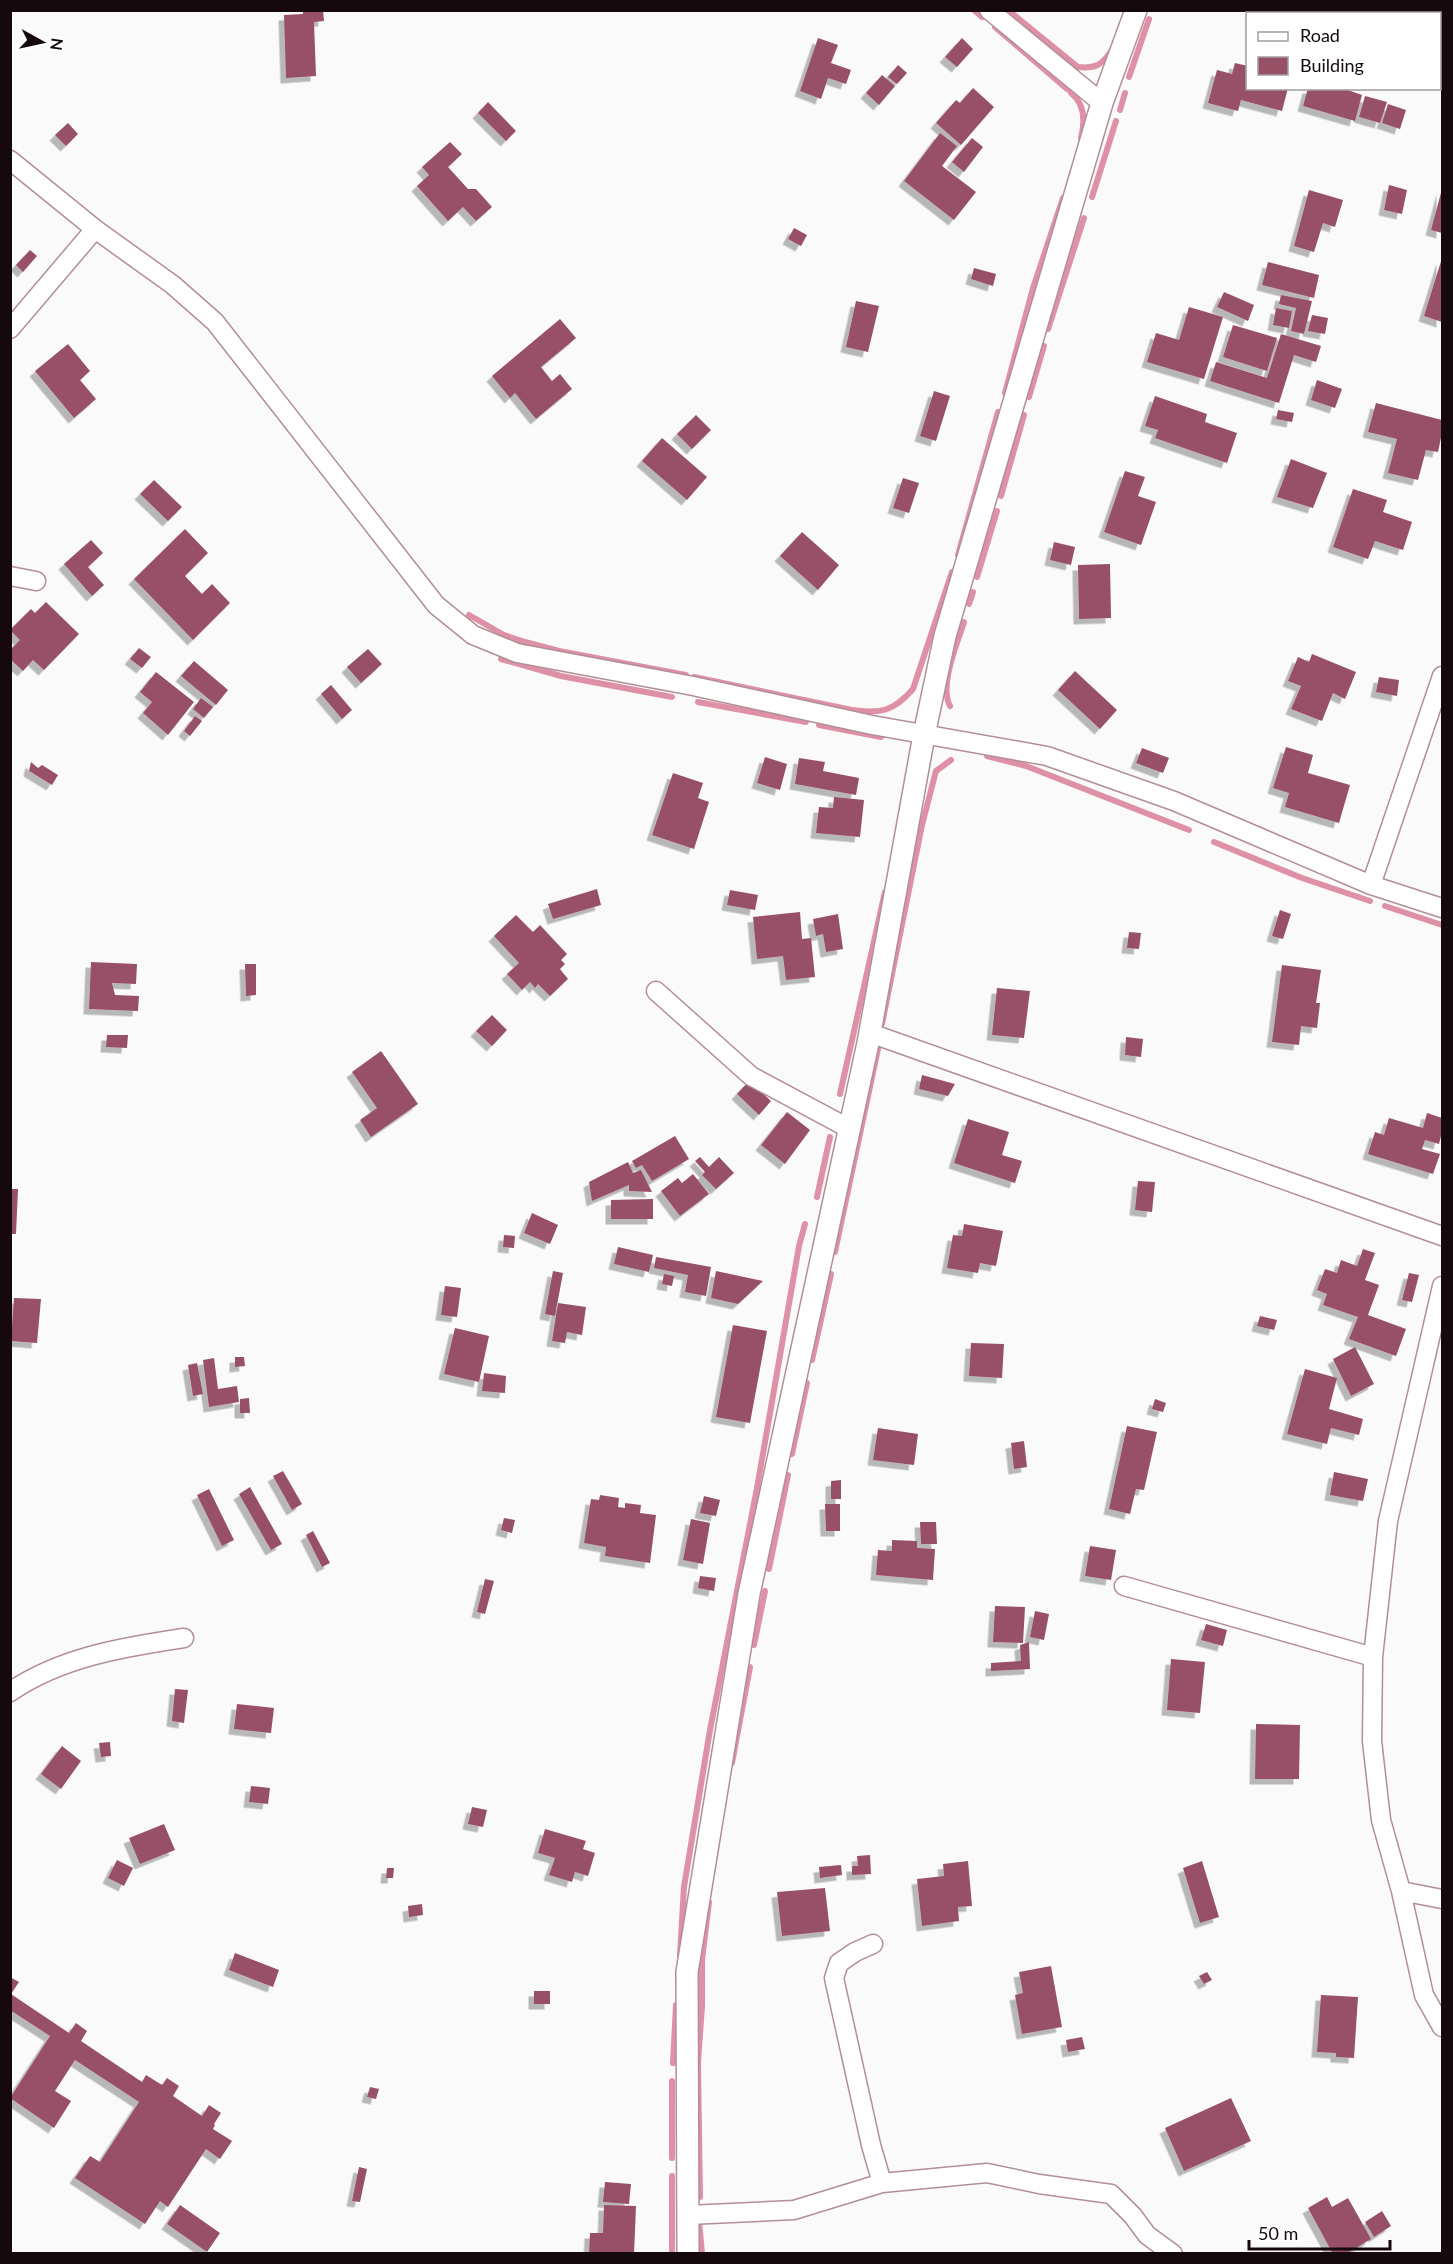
<svg xmlns="http://www.w3.org/2000/svg" width="1453" height="2264" font-family="Lato,sans-serif">
  <style>
    .lines { fill: none; stroke-linecap: round; stroke-linejoin: round }
    .stream { stroke: #de90a6; stroke-width: 6 }
    .building { fill: #985067; filter: url(#shadow) }
    .minor-casing { stroke: #b28e97; stroke-width: 21 }
    .tertiary-casing { stroke: #b28e97; stroke-width: 24 }
    .minor { stroke: #fff; stroke-width: 18 }
    .tertiary { stroke: #fff; stroke-width: 21 }
  </style>
  <defs>
    <filter id="shadow"><feDropShadow dx="-5.5" dy="5.5" stdDeviation="0" flood-color="#0004"/></filter>
  </defs>
  <rect width="100%" height="100%" fill="#fafafa"/>
  <g class="lines">
    <!-- stream -->
    <path class="stream" d="M974 10 982 17
      M1008 10 1078 67C1095 69 1102 65 1111 51
      M995 27 1067 89
      M1129 77 1149 19
      M1071 93C1085 104 1085 122 1081 138
      M1120 110 1125 93
      M1092 197 1116 121
      M1048 329 1084 218
      M1005 393 1033 288 1063 198
      M1029 397 1044 346
      M1001 496 1024 415
      M958 555 998 412
      M977 577 997 511
      M969 604 973 592
      M469 615 504 635 525 642 559 651 686 675
      M501 659 561 676 672 697
      M694 677 852 710C881 714 894 711 913 689L952 572
      M698 702 806 722
      M950 706C939 686 957 644 964 622
      M819 725 881 737
      M987 756 1026 766 1189 830
      M1214 842 1302 878 1370 901
      M1385 906 1442 925
      M882 1024 922 825 936 771 951 760
      M840 1094 885 892
      M817 1197 830 1137
      M835 1252 878 1049
      M812 1360 831 1274
      M792 1454 807 1383
      M769 1569 788 1475
      M754 1645 765 1591
      M732 1763 750 1667
      M680 1955 684 1887 710 1730 757 1488 799 1246 805 1224
      M673 2063 676 2005
      M672 2081V2158
      M700 2197 698 2062 702 2006V1960L709 1902
      M699 2221 702 2254
      M672 2254V2176"/>
  </g>
  <!-- building -->
  <path class="building" d="M303 10H323L324 21 314 22 316 76 286 78 284 15 303 14Z
    M818 38 838 45 831 63 851 70 846 84 828 78 821 99 800 91Z
    M962 38 973 49 957 67 945 57Z
    M1235 63 1248 66V88H1288L1282 111 1241 100 1238 111 1208 103 1217 70 1232 74Z
    M898 65 907 73 897 84 888 77Z
    M882 75 895 86 879 105 866 93Z
    M973 88 994 107 961 145 936 123 956 100 960 103Z
    M1308 88H1342L1362 95 1355 121 1303 106Z
    M1365 96 1387 102 1380 123 1359 117Z
    M488 102 516 131 506 141 478 113Z
    M1388 104 1406 110 1400 129 1382 123Z
    M68 123 78 134 66 146 55 135Z
    M940 133 957 146 942 166 976 192 954 220 904 181Z
    M972 138 983 147 964 172 952 162Z
    M450 142 462 154 448 167 468 189H476L492 207 476 221 463 207 448 221 417 186 429 175 422 167Z
    M1389 185 1407 190 1402 214 1384 210Z
    M1442 189V233L1431 230Z
    M1309 190 1343 200 1335 227 1323 223 1314 252 1294 246Z
    M794 228 807 235 801 246 788 239Z
    M30 250 37 256 23 272 16 265Z
    M1442 258V322L1424 316Z
    M1268 262 1319 275 1314 298 1262 285Z
    M974 268 996 274 993 286 971 279Z
    M1224 292 1254 305 1248 321 1217 307Z
    M1281 295 1312 301 1304 334 1291 331 1296 308 1279 304Z
    M856 301 879 306 868 352 846 347Z
    M1189 307 1223 317 1204 379 1147 362 1156 333 1179 340Z
    M1276 308 1292 311 1289 328 1273 325Z
    M1312 315 1328 318 1325 334 1308 331Z
    M560 319 576 338 541 367 552 381 560 374 572 389 536 419 515 393 510 398 492 376Z
    M1233 325 1277 338 1267 371 1223 357Z
    M1281 334 1321 346 1316 362 1294 355 1279 403 1210 381 1216 362 1267 378Z
    M68 344 90 371 80 380 96 399 74 418 35 371Z
    M1317 380 1342 389 1335 408 1311 400Z
    M934 391 950 396 936 441 920 436Z
    M1155 396 1207 414 1205 422 1237 433 1227 463 1155 438 1158 430 1145 426Z
    M1376 403 1442 420V433L1438 452 1426 450 1418 480 1388 473 1397 439 1368 432Z
    M1278 410 1294 413 1292 422 1276 419Z
    M696 415 711 430 692 449 677 434Z
    M662 438 707 477 687 500 642 461Z
    M1291 459 1327 473 1313 508 1277 497Z
    M1125 471 1145 477 1138 496 1156 502 1141 545 1104 532Z
    M903 478 919 483 909 513 893 508Z
    M154 480 182 507 168 521 140 494Z
    M1353 489 1387 500 1383 512 1412 522 1403 550 1375 541 1368 559 1333 547Z
    M185 529 208 553 185 576 202 594 212 584 230 603 193 640 134 579Z
    M802 532 839 565 818 590 780 556Z
    M91 540 103 553 88 567 104 585 92 596 64 564Z
    M1054 542 1075 547 1071 565 1050 560Z
    M1110 564 1111 618 1079 619 1078 565Z
    M46 602 79 634 44 670 33 660 23 671 10 659V650L20 640 10 630 31 609 35 613Z
    M139 648 151 657 142 668 130 659Z
    M368 649 382 664 361 683 347 667Z
    M1312 654 1356 672 1345 699 1333 693 1322 721 1291 709 1301 686 1288 681 1298 657 1309 662Z
    M194 661 228 690 216 705 181 676Z
    M1075 671 1117 710 1100 729 1058 690Z
    M156 672 194 702 168 735 143 713 152 702 140 692Z
    M1379 677 1399 680 1397 696 1376 692Z
    M331 685 352 710 342 719 321 694Z
    M201 698 213 707 204 718 193 709Z
    M195 716 202 721 190 736 184 731Z
    M1286 747 1313 755 1308 773 1350 785 1339 823 1285 807 1289 793 1273 788Z
    M1142 748 1169 758 1163 773 1136 763Z
    M765 757 787 764 780 790 757 783Z
    M799 758 825 762 823 771 859 778 856 795 795 784Z
    M31 762 38 768 42 765 58 775 52 785 29 771Z
    M673 773 703 783 698 798 709 802 694 849 652 835Z
    M834 797 864 800 860 837 816 833 819 807 833 808Z
    M597 889 601 905 553 919 548 904Z
    M730 890 758 895 755 910 727 905Z
    M1280 910 1291 914 1283 939 1272 936Z
    M800 912 802 939 811 938 815 977 786 980 783 956 757 959 753 917Z
    M838 914 843 949 826 952 823 934 816 936 813 919Z
    M516 915 533 932 540 925 567 954 561 960 565 964 560 969 568 979 550 996 538 984 535 988 530 982 522 990 507 974 519 963 494 936Z
    M1129 932 1141 933 1139 949 1127 948Z
    M91 962 137 964 136 984 112 983 115 995 139 996 138 1011 89 1009Z
    M245 964H256V995L246 996Z
    M1282 965 1321 970 1316 1003H1320L1317 1028 1301 1026 1299 1045 1272 1042Z
    M997 988 1030 991 1024 1038 992 1035Z
    M492 1015 507 1030 492 1046 476 1031Z
    M107 1035H128L127 1048 106 1047Z
    M1126 1037 1143 1039 1141 1057 1125 1055Z
    M381 1051 418 1104 371 1137 360 1120 377 1108 352 1072Z
    M922 1075 955 1084 948 1096 919 1089Z
    M749 1081 771 1101 759 1115 737 1094Z
    M787 1112 810 1130 785 1164 761 1145Z
    M1427 1113 1442 1118V1132L1439 1144 1425 1140 1422 1149 1440 1154 1433 1174 1368 1154 1375 1132 1384 1135 1389 1118 1423 1128Z
    M968 1119 1009 1132 1002 1155 1022 1161 1015 1183 954 1163Z
    M675 1136 689 1159 652 1181 642 1165 636 1168 632 1161Z
    M700 1157 709 1167 719 1157 734 1173 716 1189 702 1175 705 1172 695 1161Z
    M628 1162 633 1173 641 1170 652 1192 629 1191V1185L592 1201 589 1182Z
    M693 1174 709 1194 680 1216 661 1191 678 1178 682 1183Z
    M1138 1181 1155 1182 1152 1212 1135 1210Z
    M10 1189H18L16 1234H10Z
    M653 1199V1219H611V1200Z
    M532 1213 558 1225 550 1244 524 1233Z
    M964 1224 1003 1231 996 1266 980 1263 978 1273 947 1268 953 1235 962 1236Z
    M504 1235 515 1236 514 1248 503 1247Z
    M618 1247 653 1255 649 1272 614 1264Z
    M1363 1249 1375 1253 1365 1280 1379 1285 1368 1315 1406 1329 1396 1356 1349 1339 1358 1317 1323 1305 1327 1294 1317 1290 1325 1269 1337 1273 1341 1260 1357 1266Z
    M656 1257 711 1267 706 1296 685 1292 688 1275 654 1268Z
    M553 1271 563 1273 555 1316 545 1314Z
    M716 1271 763 1281 738 1304 711 1298Z
    M1409 1273 1419 1275 1412 1302 1402 1300Z
    M664 1274 674 1276 672 1286 662 1284Z
    M445 1286 461 1288 457 1317 441 1315Z
    M14 1298 41 1299 37 1343 11 1341Z
    M558 1303 586 1307 582 1335 567 1332 565 1343 552 1341Z
    M1260 1316 1277 1320 1274 1330 1257 1326Z
    M733 1325 767 1331 750 1423 716 1417Z
    M455 1328 489 1336 479 1382 444 1374Z
    M971 1343 1004 1344 1002 1378 969 1376Z
    M1355 1347 1374 1384 1351 1396 1333 1359Z
    M235 1357H244L245 1366 235 1367Z
    M214 1358 218 1389 237 1386 239 1402 209 1407 203 1360Z
    M197 1363 203 1394 193 1396 188 1365Z
    M1305 1369 1337 1378 1329 1409 1363 1419 1359 1435 1331 1428 1327 1444 1287 1434Z
    M484 1373 506 1376 505 1393 482 1391Z
    M249 1398 250 1413H240V1399Z
    M1155 1399 1166 1403 1163 1412 1152 1409Z
    M1127 1426 1157 1432 1144 1490 1136 1489 1130 1514 1109 1509Z
    M878 1428 918 1434 914 1465 873 1460Z
    M1024 1441 1027 1467 1014 1469 1011 1443Z
    M283 1471 302 1504 292 1510 273 1476Z
    M1334 1472 1368 1479 1363 1501 1330 1495Z
    M841 1480V1499H831V1481Z
    M250 1487 282 1544 271 1550 239 1494Z
    M209 1489 234 1540 222 1546 197 1495Z
    M600 1495 619 1498 618 1507 625 1508V1503L641 1505 640 1513 656 1515 650 1563 605 1556 606 1547 584 1543 591 1499 599 1500Z
    M704 1496 720 1500 716 1516 700 1513Z
    M825 1504H840V1531H826Z
    M504 1518 515 1520 512 1533 501 1530Z
    M691 1519 710 1523 703 1564 683 1560Z
    M920 1522H936L937 1544H921Z
    M313 1531 330 1563 322 1567 306 1535Z
    M892 1540 917 1541V1548L935 1549 933 1580 876 1575 878 1550 892 1551Z
    M1090 1546 1116 1550 1111 1580 1085 1576Z
    M700 1576 716 1578 714 1591 698 1588Z
    M485 1579 494 1581 485 1614 477 1612Z
    M995 1606 1025 1607 1023 1643 993 1642Z
    M1035 1611 1049 1614 1044 1640 1030 1637Z
    M1206 1624 1227 1630 1223 1646 1201 1640Z
    M1029 1642 1030 1669 991 1671V1663L1021 1661 1020 1645Z
    M1171 1659 1205 1662 1200 1713 1167 1710Z
    M175 1689 188 1690 184 1723 172 1721Z
    M237 1704 274 1708 271 1733 234 1729Z
    M1256 1724 1300 1725 1299 1779H1255Z
    M110 1742 111 1756 101 1757 99 1743Z
    M62 1746 81 1761 61 1789 41 1774Z
    M251 1786 270 1788 268 1804 249 1802Z
    M472 1807 487 1810 483 1827 468 1824Z
    M164 1824 175 1850 140 1864 129 1838Z
    M545 1829 586 1841 583 1849 595 1853 588 1876 575 1872 572 1882 549 1875 555 1858 538 1853Z
    M870 1855 871 1874 852 1875V1866H858L857 1856Z
    M117 1860 133 1868 124 1886 108 1878Z
    M968 1861 972 1906 958 1907 959 1921 922 1926 917 1879 944 1876 943 1864Z
    M1202 1861 1219 1917 1200 1923 1183 1868Z
    M841 1865 842 1875 820 1878 819 1867Z
    M387 1868H394L393 1878H386Z
    M825 1888 830 1931 782 1936 777 1892Z
    M422 1904 423 1915 409 1917 408 1906Z
    M235 1953 279 1970 273 1987 229 1970Z
    M1051 1966 1062 2027 1022 2034 1015 1995 1023 1993 1019 1972Z
    M1207 1972 1212 1980 1204 1984 1199 1976Z
    M10 1977 19 1982 11 1994 69 2033 76 2023 87 2031 81 2041 142 2082 146 2075 162 2085 167 2078 179 2086 173 2096 202 2116 209 2105 221 2113 214 2124 215 2125 213 2129 232 2141 220 2159 206 2149 168 2207 160 2201 145 2224 75 2178 90 2156 100 2162 139 2102 75 2060 55 2091 71 2101 54 2128 10 2098 50 2036 10 2010Z
    M534 1991H550V2004H534Z
    M1321 1995 1358 1997 1354 2058 1336 2057V2053L1317 2052Z
    M1082 2037 1085 2049 1068 2052 1066 2040Z
    M370 2087 379 2089 376 2099 367 2097Z
    M1231 2098 1251 2141 1184 2171 1165 2128Z
    M359 2167 367 2169 360 2202 352 2201Z
    M605 2182 631 2184 629 2204 603 2202Z
    M1327 2197 1332 2207 1348 2198 1371 2239 1346 2254H1333L1308 2208Z
    M180 2205 220 2233 207 2252 167 2224Z
    M604 2205 636 2206 634 2254H589L590 2233H603Z
    M1382 2211 1391 2226 1374 2237 1365 2222Z"/>
  <g class="lines">
    <defs>
      <path id="minor" d="M989 10 1102 103
        M10 160 95 229 173 285 215 322 436 605 473 635 517 653 693 686 872 725 1047 756 1174 801 1371 885 1442 908
        M10 329 95 229
        M10 576 36 581
        M1371 885 1442 676
        M656 991 751 1076 850 1129
        M870 1033 1442 1236
        M1442 1286 1388 1521 1373 1657 1372 1741 1381 1820 1401 1891 1424 1995 1442 2027
        M1124 1586 1373 1657
        M10 1692C61 1657 124 1647 184 1638
        M1401 1891 1442 1899
        M873 1944 855 1952 839 1963 834 1978 871 2145 882 2183
        M688 2215 794 2210 882 2183 987 2173 1039 2184 1111 2194 1133 2216 1147 2235 1173 2254"/>
      <path id="tertiary" d="M688 2254 687 1972 749 1594 868 1043 924 735 945 636 1102 103 1136 10"/>
    </defs>
    <!-- minor casing -->
    <use href="#minor" class="minor-casing"/>
    <!-- tertiary casing -->
    <use href="#tertiary" class="tertiary-casing"/>
    <!-- minor -->
    <use href="#minor" class="minor"/>
    <!-- tertiary -->
    <use href="#tertiary" class="tertiary"/>
  </g>
  <!-- border -->
  <rect width="1453" height="2264" fill="none" stroke="#16090d" stroke-width="24"/>
  <!-- legend -->
  <rect x="1246" y="12" width="195" height="78" fill="#ffffff" stroke="#a29d9e" stroke-width="1.5"/>
  <rect x="1258" y="32" width="30" height="9" fill="#ffffff" stroke="#a29d9e" stroke-width="1.5"/>
  <text x="1300" y="42" font-size="18" fill="#16090d">Road</text>
  <rect x="1258" y="57" width="30" height="18" fill="#985067" stroke="#a29d9e" stroke-width="1.5"/>
  <text x="1300" y="72" font-size="18" fill="#16090d">Building</text>
  <!-- north arrow -->
  <g transform="translate(42 42) rotate(98)" stroke="#ffffff" stroke-width="4.5" paint-order="stroke">
  <path d="M0-4.5L10 22L0 15L-10 22Z" fill="#16090d"/>
  <text y="-9" font-size="16" font-weight="bold" text-anchor="middle" fill="#16090d">N</text>
  </g>
  <!-- scale -->
  <path d="M1249 2240v9h141v-9" fill="none" stroke="#16090d" stroke-width="3"/>
  <text x="1258" y="2240" font-size="18" fill="#16090d" stroke="#ffffff" stroke-width="4.5" paint-order="stroke">50 m</text>
</svg>
